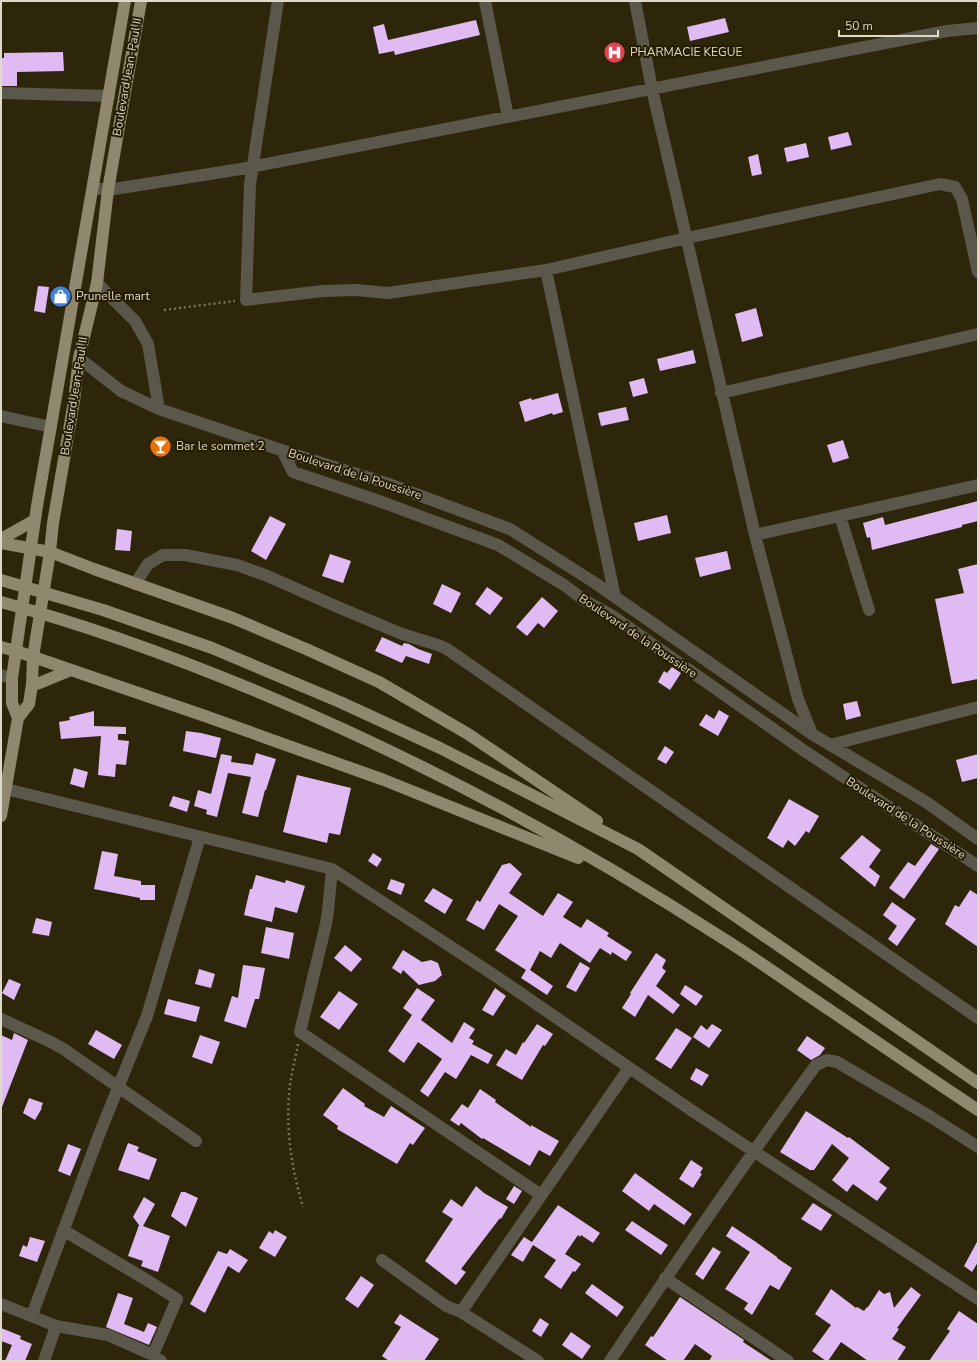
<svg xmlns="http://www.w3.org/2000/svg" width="979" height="1362" font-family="'Nunito Sans',sans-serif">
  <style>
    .building { fill: #e0baf3 }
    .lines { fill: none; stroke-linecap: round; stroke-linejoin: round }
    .path { stroke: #7a735c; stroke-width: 2.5; stroke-dasharray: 2 3; stroke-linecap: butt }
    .minor { stroke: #5b584b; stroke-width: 12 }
    .major { stroke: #8f876e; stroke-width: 12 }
    .labels { text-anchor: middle; stroke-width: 4; stroke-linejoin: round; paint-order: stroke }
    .poi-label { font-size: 12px; fill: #ded9c9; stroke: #251c02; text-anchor: start }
    .street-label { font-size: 12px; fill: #ded9c9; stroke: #251c02 }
  </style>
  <rect width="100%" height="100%" fill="#2e260a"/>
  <!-- building -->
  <path class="building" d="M725 18 729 32 690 41 687 27Z
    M476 20 480 35 395 55 394 51 379 54 373 27 384 24 388 40Z
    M63 52 64 71 17 72V86H1V58H4V53Z
    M848 132 852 145 831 150 828 137Z
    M806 143 809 157 787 162 784 148Z
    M758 154 762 174 752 176 748 157Z
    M38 286 49 287 45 313 34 311Z
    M756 308 763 336 742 342 735 314Z
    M693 350 696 363 660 371 657 359Z
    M644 378 648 393 633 397 629 382Z
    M558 393 563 412 553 415 552 413 525 422 519 402 531 398 532 400Z
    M626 407 629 420 601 426 598 413Z
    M843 440 849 458 833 463 827 445Z
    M978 501V521L962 525V527L872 550 870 537 867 538 863 523 883 517 885 525Z
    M667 515 671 533 638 541 634 523Z
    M270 516 286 524 266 560 251 551Z
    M117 529 132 531 130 551 115 550Z
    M727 551 731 569 700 577 695 558Z
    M330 554 351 561 343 583 322 576Z
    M978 564V679L952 684 935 599 964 593 958 569Z
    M442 584 461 593 451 613 433 604Z
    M487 587 503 598 490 615 475 604Z
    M542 597 558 611 544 628 538 623 527 636 516 627Z
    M382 637 402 646 404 643 409 644 418 649 432 654 429 664 406 656 402 663 375 651Z
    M672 667 681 673 670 690 658 682 664 671 667 673Z
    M857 701 861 716 846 720 843 704Z
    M719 710 729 716 718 736 699 725 706 714 714 719Z
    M94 711V726L126 727V734H118V740L129 741 126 765 116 764 115 777 98 775 101 736 61 739 59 722 70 720 69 717Z
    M186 731 201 733 221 738 216 758 183 751Z
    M665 746 674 752 666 764 657 759Z
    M256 753 276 759 266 790H265L258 817 242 813 251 777 228 773 217 817 206 814 207 810 194 806 198 790 211 794 221 754 232 756 231 762 253 765Z
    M978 754V778L962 782 956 760Z
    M74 768 88 772 84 788 70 784Z
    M297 775 351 788 340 835 329 833 327 843 283 832Z
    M173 796 190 801 187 812 169 806Z
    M789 799 819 816 809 833 806 831 795 846 788 840 783 848 767 838Z
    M862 835 881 850 869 867 880 876 875 887 840 858Z
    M931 844 939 849 904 899 889 888 908 862 915 866Z
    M102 851 118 854 114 876 141 881V885H155V900H140V898L94 889Z
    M373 853 382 859 377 867 368 861Z
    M510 863 522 874 509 893 543 916 558 893 573 902 563 917 581 928 587 919 609 933 607 936 632 952 626 961 612 952 611 955 600 948 590 963 560 943 551 958 540 951 530 970 553 986 547 995 521 978 526 970 495 950 518 916 499 904 484 930 466 920 477 900 480 902 502 865Z
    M256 875 285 883 286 880 305 886 297 913 275 907 272 922 244 915 250 889H252Z
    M391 879 405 884 401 895 387 889Z
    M433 888 453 900 445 914 424 901Z
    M970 890 978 895V947L945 924 955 905 959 907Z
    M892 902 916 919 897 946 888 939 897 926 883 915Z
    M36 918 52 922 49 936 32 933Z
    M266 927 294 933 289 959 261 953Z
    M345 945 362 959 351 972 334 958Z
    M403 950 422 962 431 960 438 963 442 975 435 981 419 985 403 970 401 974 392 968Z
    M656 953 666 960 662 968 666 971 656 986 680 1005 673 1014 648 995 635 1017 622 1008 631 994 630 993Z
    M580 962 590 968 576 992 566 987Z
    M243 965 265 968 259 999H255L246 1028 224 1021 232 996 238 998Z
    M199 969 215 974 211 988 195 984Z
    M9 979 21 984 14 1000 2 993Z
    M685 985 703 996 696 1006 680 994Z
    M417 988 435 1000 421 1020 452 1043 464 1022 475 1029 469 1038 474 1041 472 1044 493 1055 488 1064 471 1055 456 1079 445 1072 428 1097 420 1091 442 1059 418 1042 404 1063 388 1051 412 1015 403 1008Z
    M495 988 506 996 493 1016 482 1010Z
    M339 991 358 1004 339 1030 320 1017Z
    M168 999 200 1007 196 1022 164 1014Z
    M537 1024 553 1034 545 1046 543 1045 522 1080 496 1065 506 1049 516 1055 523 1042 524 1043Z
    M712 1024 722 1030 709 1048 693 1037 701 1025 707 1030Z
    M676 1028 692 1038 671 1069 655 1059Z
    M96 1030 122 1045 114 1059 88 1044Z
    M14 1033 28 1040 2 1107H1V1035L12 1040Z
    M200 1035 220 1042 212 1064 192 1057Z
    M807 1036 825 1048 820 1055 811 1060 797 1050Z
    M696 1068 709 1075 702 1086 690 1079Z
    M343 1088 365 1104 364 1106 384 1117 391 1106 425 1128 413 1145 410 1143 397 1164 337 1129 338 1126 323 1115Z
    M480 1089 496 1100 495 1102 531 1127V1125L559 1141 550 1156 539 1150 530 1166 483 1138 482 1139 461 1123 459 1126 450 1120 462 1104 468 1108Z
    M29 1098 43 1103 41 1108H42L35 1120 23 1113Z
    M806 1111 848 1138 849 1137 890 1168 879 1182 887 1188 877 1201 853 1184 847 1192 832 1180 849 1158 832 1144 814 1170H810L780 1152Z
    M128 1143 139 1147 137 1151 157 1159 149 1180 118 1170Z
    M68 1144 81 1149 70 1176 58 1171Z
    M691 1160 703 1168 700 1173 702 1174 693 1188 679 1179Z
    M635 1173 692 1214 684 1225 654 1204 649 1211 622 1191Z
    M476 1186 484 1193 508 1207 501 1219 500 1218 461 1269 466 1272 456 1285 425 1261 453 1219 442 1212 451 1199 462 1207Z
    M514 1186 522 1191 514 1204 506 1199Z
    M181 1192H185L198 1198 186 1227 171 1216Z
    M144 1197 155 1204 143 1226 170 1236 158 1272 141 1266 143 1261 128 1256 139 1225 133 1217Z
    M813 1203 832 1215 821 1231 801 1219Z
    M558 1205 600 1233 593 1243 581 1235 580 1237 578 1235 565 1254 581 1264 575 1272 573 1271 561 1289 544 1277 556 1260 533 1245 523 1262 511 1255 524 1237 532 1242Z
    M632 1221 668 1245 661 1255 625 1230Z
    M732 1226 753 1240 777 1257V1258L792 1268 779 1290 770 1285 752 1315 744 1309 748 1303 725 1289 750 1252 726 1236Z
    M275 1230 287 1237 275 1257 259 1248 269 1231 273 1234Z
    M30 1237 45 1241 37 1262 19 1256 23 1245 27 1247Z
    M978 1240V1262L972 1272 964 1266Z
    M713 1247 721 1252 703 1280 695 1274Z
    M230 1249 248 1260 239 1273 228 1266 205 1313 190 1304 218 1251 227 1254Z
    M361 1276 374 1285 358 1308 345 1299Z
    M592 1284 624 1307 617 1317 585 1293Z
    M911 1287 921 1295 897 1328 899 1329 892 1339 906 1347 897 1361H868L841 1342 828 1361H826L812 1351 831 1325 815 1314 831 1289 856 1308 857 1307 864 1311 867 1307H868L879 1290 884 1294 890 1292 894 1308Z
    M118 1293 133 1298 124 1324 144 1332 148 1323 157 1327 149 1345 106 1327Z
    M680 1297 744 1340 743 1342 772 1361H709L712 1356 695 1344 683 1361H668L645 1345 651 1336 653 1337Z
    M959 1311 978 1324V1361H929L950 1331 947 1329Z
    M400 1314 439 1339 424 1361H389L382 1356 401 1327 394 1323Z
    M540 1318 549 1324 541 1337 532 1331Z
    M1 1328 21 1336 20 1339 32 1344 25 1361H5L12 1345 1 1341Z
    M571 1332 591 1346 582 1359 562 1345Z"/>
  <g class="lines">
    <!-- path -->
    <path class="path" d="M164 310 235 301
      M298 1044C295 1061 290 1078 289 1095 286 1133 292 1170 303 1207"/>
    <!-- minor -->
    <path class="minor" d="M278 1 250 184 246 300 323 291 356 290 388 293 546 270 687 238 940 184 955 187 962 199 978 272
      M485 1 508 117
      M635 1 652 89 755 535 798 699 812 734
      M1 93 109 96
      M93 188 108 190 241 169 947 31 978 28
      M546 270 615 597
      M97 283 135 321 148 344 159 409
      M79 358 121 391 159 409 299 456 386 483 510 529 595 583 812 734 926 802 978 839
      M721 393 978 334
      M1 416 51 427
      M282 450 293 472 379 501 498 545 564 585 584 600 611 615 803 750 978 866
      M840 516 869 610
      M755 535 978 485
      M135 584 148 564 163 555H185L237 565 265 575 333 605 402 634 438 645 447 649 978 1018
      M1 675 12 678
      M830 745 978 707
      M6 789 332 869 494 975 691 1110 978 1299
      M332 869 328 911 326 924 300 1032 541 1195
      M1 1019 51 1042 65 1050 196 1141
      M63 1230 150 1282 177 1299 153 1355
      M382 1260 446 1306 461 1312 538 1361
      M665 1278 788 1361
      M1 1304 56 1326 108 1335 153 1355 161 1361
      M461 1312 629 1068
      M32 1315 99 1135 147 1016 200 837
      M44 1361 56 1326
      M610 1361C677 1261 745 1162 816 1065L827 1060 837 1062 931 1117 978 1147"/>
    <!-- major -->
    <path class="major" d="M1 539 35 520
      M1 543 50 552 94 569 233 618 306 649 379 682 468 734 597 821
      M1 580 103 610 212 648 340 702 440 748 638 849 978 1083
      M1 602C91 626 177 658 263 694 425 762 577 844 724 939 751 956 777 974 803 992 861 1031 919 1071 978 1110
      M1 647 16 651 205 716 384 780 578 858
      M32 684H37L71 670
      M18 718 12 703V678L37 506 125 1
      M1 816 18 718 29 704 32 684 33 657 50 552 53 523 74 401 79 358 97 283 108 190 141 1"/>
  </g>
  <!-- icons -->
  <defs>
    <symbol id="hospital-disc" viewBox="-11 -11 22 22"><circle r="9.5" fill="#e0444e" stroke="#251c02"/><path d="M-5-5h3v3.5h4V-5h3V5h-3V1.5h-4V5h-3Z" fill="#fff"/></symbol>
    <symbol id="shop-disc" viewBox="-11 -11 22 22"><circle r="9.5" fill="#3f7fe0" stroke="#251c02"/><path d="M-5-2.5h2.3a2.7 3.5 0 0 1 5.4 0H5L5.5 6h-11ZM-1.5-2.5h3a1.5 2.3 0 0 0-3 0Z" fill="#fff"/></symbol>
    <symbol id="bar-disc" viewBox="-11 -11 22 22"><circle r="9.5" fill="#e8710a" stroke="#251c02"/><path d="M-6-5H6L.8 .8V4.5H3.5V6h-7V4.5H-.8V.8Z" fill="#fff"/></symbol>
  </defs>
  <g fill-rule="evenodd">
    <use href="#hospital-disc" x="602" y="40" width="25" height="25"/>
    <use href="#shop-disc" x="48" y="284" width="25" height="25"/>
    <use href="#bar-disc" x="148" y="434" width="25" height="25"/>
  </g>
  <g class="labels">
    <!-- poi labels -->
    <g class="poi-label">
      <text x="630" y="56">PHARMACIE KEGUE</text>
      <text x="76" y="300">Prunelle mart</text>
      <text x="176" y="450">Bar le sommet 2</text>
    </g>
    <!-- street labels -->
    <g class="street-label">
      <text transform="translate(127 77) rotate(-80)" y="4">Boulevard Jean-Paul II</text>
      <text transform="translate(74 396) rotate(-81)" y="4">Boulevard Jean-Paul II</text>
      <text transform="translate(355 474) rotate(18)" y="4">Boulevard de la Poussière</text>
      <text transform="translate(638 636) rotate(34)" y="4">Boulevard de la Poussière</text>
      <text transform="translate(906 818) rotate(33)" y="4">Boulevard de la Poussière</text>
    </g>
  </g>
  <!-- border -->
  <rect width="979" height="1362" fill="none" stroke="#ded9c9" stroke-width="4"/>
  <!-- scale -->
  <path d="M839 30v6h99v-6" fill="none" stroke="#ded9c9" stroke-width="2"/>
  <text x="845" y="30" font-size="12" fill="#ded9c9" stroke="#251c02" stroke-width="3" paint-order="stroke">50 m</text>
</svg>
